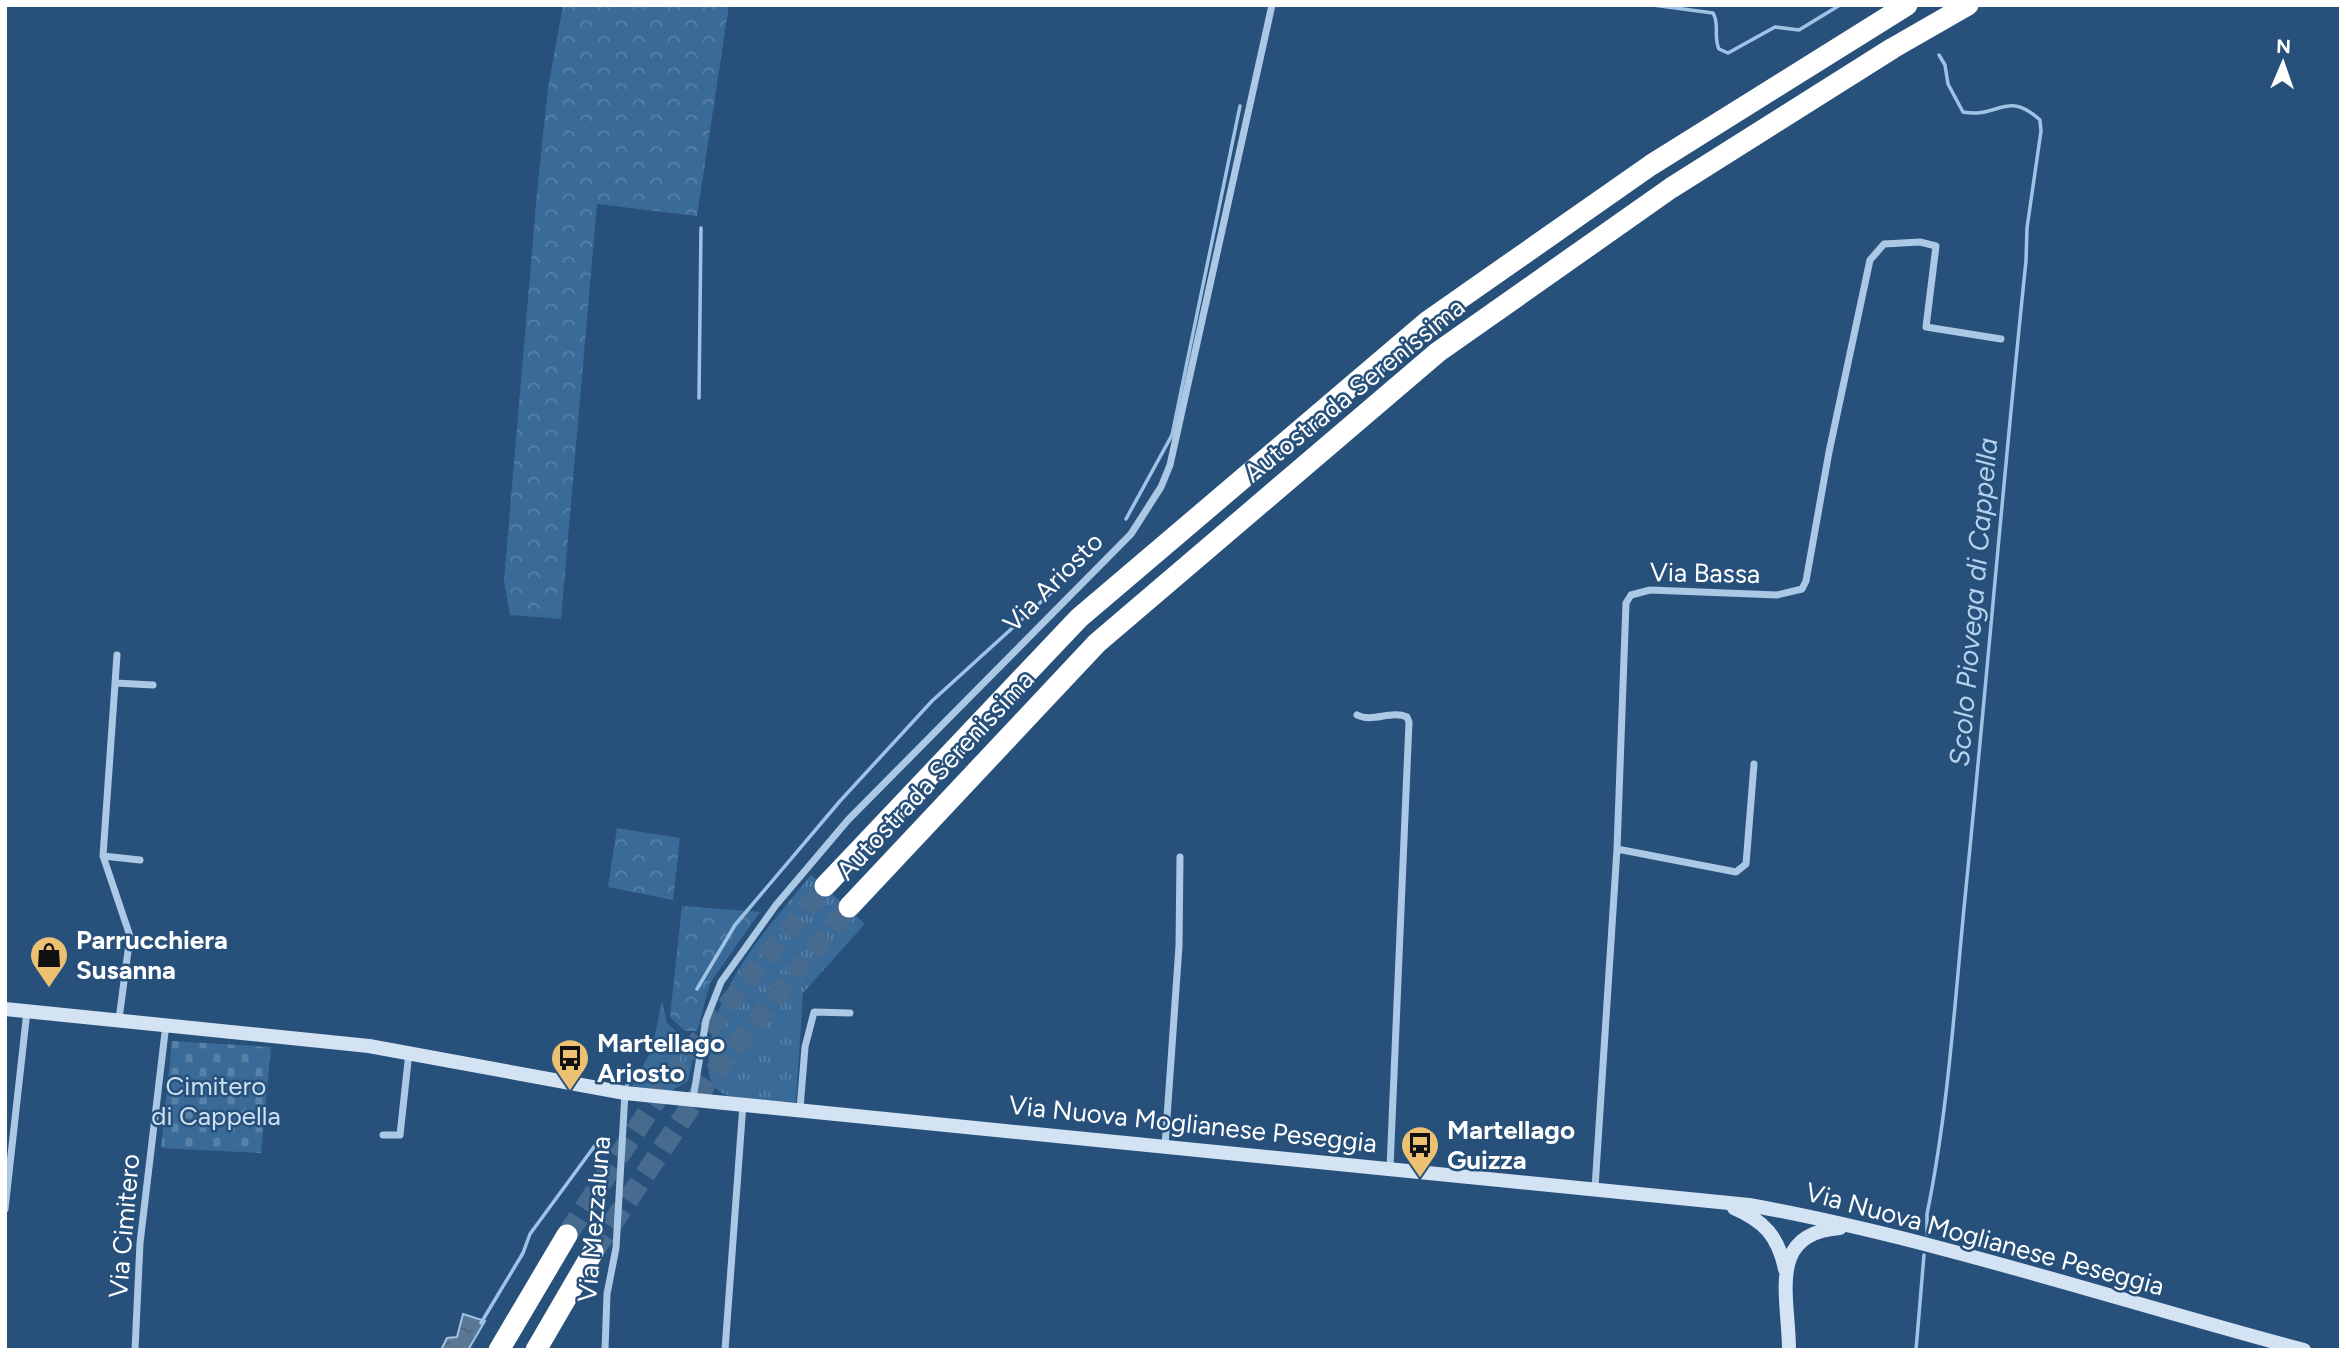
<svg xmlns="http://www.w3.org/2000/svg" width="2346" height="1355" font-family="Figtree,sans-serif">
  <style>
    .grass { fill: url(#grass-tufts) }
    .forest { fill: url(#forest-crowns) }
    .cemetery { fill: url(#cemetery-stones) }
    .water { fill: url(#water-ripples); stroke: #9fc3e4; stroke-width: 2 }
    .lines { fill: none; stroke-linecap: round; stroke-linejoin: round }
    .stream { stroke: #9fc3e4; stroke-width: 3.5 }
    .highway-tunnel { stroke: #476a8f; stroke-width: 21; stroke-dasharray: 21 10; stroke-linecap: butt }
    .street { stroke: #abc8e4; stroke-width: 7 }
    .secondary { stroke: #d4e3f4; stroke-width: 14 }
    .highway { stroke: #fff; stroke-width: 21 }
    .labels { text-anchor: middle; stroke-width: 5; stroke-linejoin: round; paint-order: stroke }
    .street-label { font-size: 26px; fill: #fff; stroke: #27507b }
    .poi-label { font-size: 26px; font-weight: bold; fill: #fff; stroke: #27507b; text-anchor: start }
    .park-label { font-size: 26px; fill: #cde1f3; stroke: #27507b }
    .water-label { font-size: 28px; font-style: italic; fill: #b6d2ec; stroke: #27507b }
  </style>
  <defs>
    <pattern id="grass-tufts" width="24" height="20" patternUnits="userSpaceOnUse" patternTransform="scale(1.75)"><rect width="24" height="20" fill="#3a6b98"/><path d="M3 7l-1-3M5 7V3M7 7l1-3M15 17l-1-3M17 17v-4M19 17l1-3" fill="none" stroke="#5881a7"/></pattern>
    <pattern id="forest-crowns" width="20" height="18" patternUnits="userSpaceOnUse" patternTransform="scale(1.75)"><rect width="20" height="18" fill="#3a6b98"/><path d="M2 6a3 3 0 1 1 6 0M12 15a3 3 0 1 1 6 0" fill="none" stroke="#5881a7"/></pattern>
    <pattern id="cemetery-stones" width="16" height="16" patternUnits="userSpaceOnUse" patternTransform="scale(1.75)"><rect width="16" height="16" fill="#3a6b98"/><path d="M2 7V4a2 2 0 0 1 4 0v3zM10 15v-3a2 2 0 0 1 4 0v3z" fill="#5881a7"/></pattern>
    <pattern id="water-ripples" width="26" height="14" patternUnits="userSpaceOnUse" patternTransform="scale(1.75)"><rect width="26" height="14" fill="#5a7896"/><path d="M2 4q2-2 4 0t4 0M15 11q2-2 4 0t4 0" fill="none" stroke="#536271"/></pattern>
  </defs>
  <rect width="100%" height="100%" fill="#27507b"/>
  <!-- grass -->
  <path class="grass" d="M811 875 865 924 803 993 796 1102C779 1100 736 1101 722 1093 707 1084 708 1069 709 1055 715 981 767 930 811 875Z
    M662 1001 667 1023 695 1049 688 1081 671 1091 632 1086 652 1049Z"/>
  <!-- forest -->
  <path class="forest" d="M563 5H729L697 216 597 204 561 619 510 615 504 580 537 193 548 88Z
    M617 828 680 838 673 900 608 887Z
    M682 906 760 912 710 983 697 1031H685L670 1017Z"/>
  <!-- cemetery -->
  <path class="cemetery" d="M172 1041 271 1047 261 1153 161 1148Z"/>
  <!-- water -->
  <path class="water" d="M463 1314 485 1321 468 1350H441L447 1338 457 1337Z"/>
  <g class="lines">
    <!-- stream -->
    <path class="stream" d="M1653 5 1713 13C1720 24 1713 37 1719 49L1728 53 1775 27 1799 30 1840 5
      M699 398 701 228
      M1126 519 1172 435 1240 106
      M697 989 735 925 840 801 932 701 1053 591
      M627 1085 633 1077
      M1927 1234V1214C1949 1107 1955 996 1966 888 1987 679 2004 470 2026 261L2027 228 2041 131 2040 120C2007 89 1998 119 1963 112L1948 84 1945 65 1939 55
      M481 1323 523 1253 530 1234 599 1140
      M1916 1350 1924 1255"/>
    <!-- highway-tunnel -->
    <path class="highway-tunnel" d="M567 1235 679 1065 825 886
      M593 1252 709 1079 849 907"/>
    <!-- street -->
    <path class="street" d="M117 655 103 856 130 936 119 1019
      M115 683 153 685
      M1357 715C1372 723 1391 710 1407 717L1409 722 1390 1168
      M1617 849 1736 872 1746 864 1754 764
      M103 856 140 860
      M693 1099 706 1020 721 982 776 905 848 820 1131 534 1161 487 1170 465 1272 5
      M800 1109 805 1047 814 1012 850 1013
      M383 1135H400L409 1052
      M1165 1146 1179 946 1180 857
      M1595 1188 1617 849 1626 603 1631 595 1650 590 1777 595 1802 589 1806 581 1829 452 1870 260 1884 244 1920 242 1936 246 1926 327 2001 339
      M5 1209 27 1011
      M135 1350 140 1243 166 1024
      M605 1350 607 1294 616 1248 625 1093
      M725 1350 743 1104"/>
    <!-- secondary -->
    <path class="secondary" d="M5 1009 369 1046 625 1093 1749 1205C1937 1239 2119 1301 2304 1350
      M1734 1208C1764 1221 1778 1236 1785 1269
      M1789 1350C1789 1297 1766 1233 1840 1228"/>
    <!-- highway -->
    <path class="highway" d="M825 886 1079 618 1428 321 1651 165 1907 5
      M849 907 1097 643 1438 352 1671 188 1893 48 1968 5
      M499 1350 567 1235
      M536 1350 593 1252"/>
  </g>
  <!-- icons -->
  <defs>
    <symbol id="shop-pin" viewBox="-11 -11 22 30"><path d="M0 17L-7.5 6A9.5 9.5 0 1 1 7.5 6Z" fill="#ecc171" stroke="#27507b"/><path d="M-5-2.5h2.3a2.7 3.5 0 0 1 5.4 0H5L5.5 6h-11ZM-1.5-2.5h3a1.5 2.3 0 0 0-3 0Z" fill="#111"/></symbol>
    <symbol id="bus-pin" viewBox="-11 -11 22 30"><path d="M0 17L-7.5 6A9.5 9.5 0 1 1 7.5 6Z" fill="#ecc171" stroke="#27507b"/><path d="M-5-6H5V4H4V6H2V4H-2V6H-4V4H-5ZM-3.5-4V0h7V-4ZM-3.5 1.2v1.5H-2V1.2ZM2 1.2v1.5H3.5V1.2Z" fill="#111"/></symbol>
  </defs>
  <g fill-rule="evenodd">
    <use href="#shop-pin" x="27" y="933" width="44" height="60"/>
    <use href="#bus-pin" x="548" y="1036" width="44" height="60"/>
    <use href="#bus-pin" x="1398" y="1123" width="44" height="60"/>
  </g>
  <g class="labels">
    <!-- street labels -->
    <g class="street-label">
      <text transform="translate(1354 390) rotate(-39)" y="9">Autostrada Serenissima</text>
      <text transform="translate(1705 573) rotate(1)" y="9">Via Bassa</text>
      <text transform="translate(1053 582) rotate(-45)" y="9">Via Ariosto</text>
      <text transform="translate(935 775) rotate(-47)" y="9">Autostrada Serenissima</text>
      <text transform="translate(1193 1124) rotate(6)" y="9">Via Nuova Moglianese Peseggia</text>
      <text transform="translate(594 1219) rotate(-85)" y="9">Via Mezzaluna</text>
      <text transform="translate(124 1226) rotate(-85)" y="9">Via Cimitero</text>
      <text transform="translate(1985 1239) rotate(15)" y="9">Via Nuova Moglianese Peseggia</text>
    </g>
    <!-- poi labels -->
    <g class="poi-label">
      <text x="76" y="949">Parrucchiera<tspan x="76" dy="30">Susanna</tspan></text>
      <text x="597" y="1052">Martellago<tspan x="597" dy="30">Ariosto</tspan></text>
      <text x="1447" y="1139">Martellago<tspan x="1447" dy="30">Guizza</tspan></text>
    </g>
    <!-- park labels -->
    <g class="park-label">
      <text x="216" y="1095">Cimitero<tspan x="216" dy="30">di Cappella</tspan></text>
    </g>
    <!-- water labels -->
    <g class="water-label">
      <text transform="translate(1973 602) rotate(-85)" y="10">Scolo Piovega di Cappella</text>
    </g>
  </g>
  <!-- border -->
  <rect width="2346" height="1355" fill="none" stroke="#ffffff" stroke-width="14"/>
  <!-- north arrow -->
  <g transform="translate(2283 63) rotate(2)" stroke="#27507b" stroke-width="5" paint-order="stroke">
  <path d="M0-5L12 26L0 18L-12 26Z" fill="#ffffff"/>
  <text y="-10" font-size="19" font-weight="bold" text-anchor="middle" fill="#ffffff">N</text>
  </g>
</svg>
